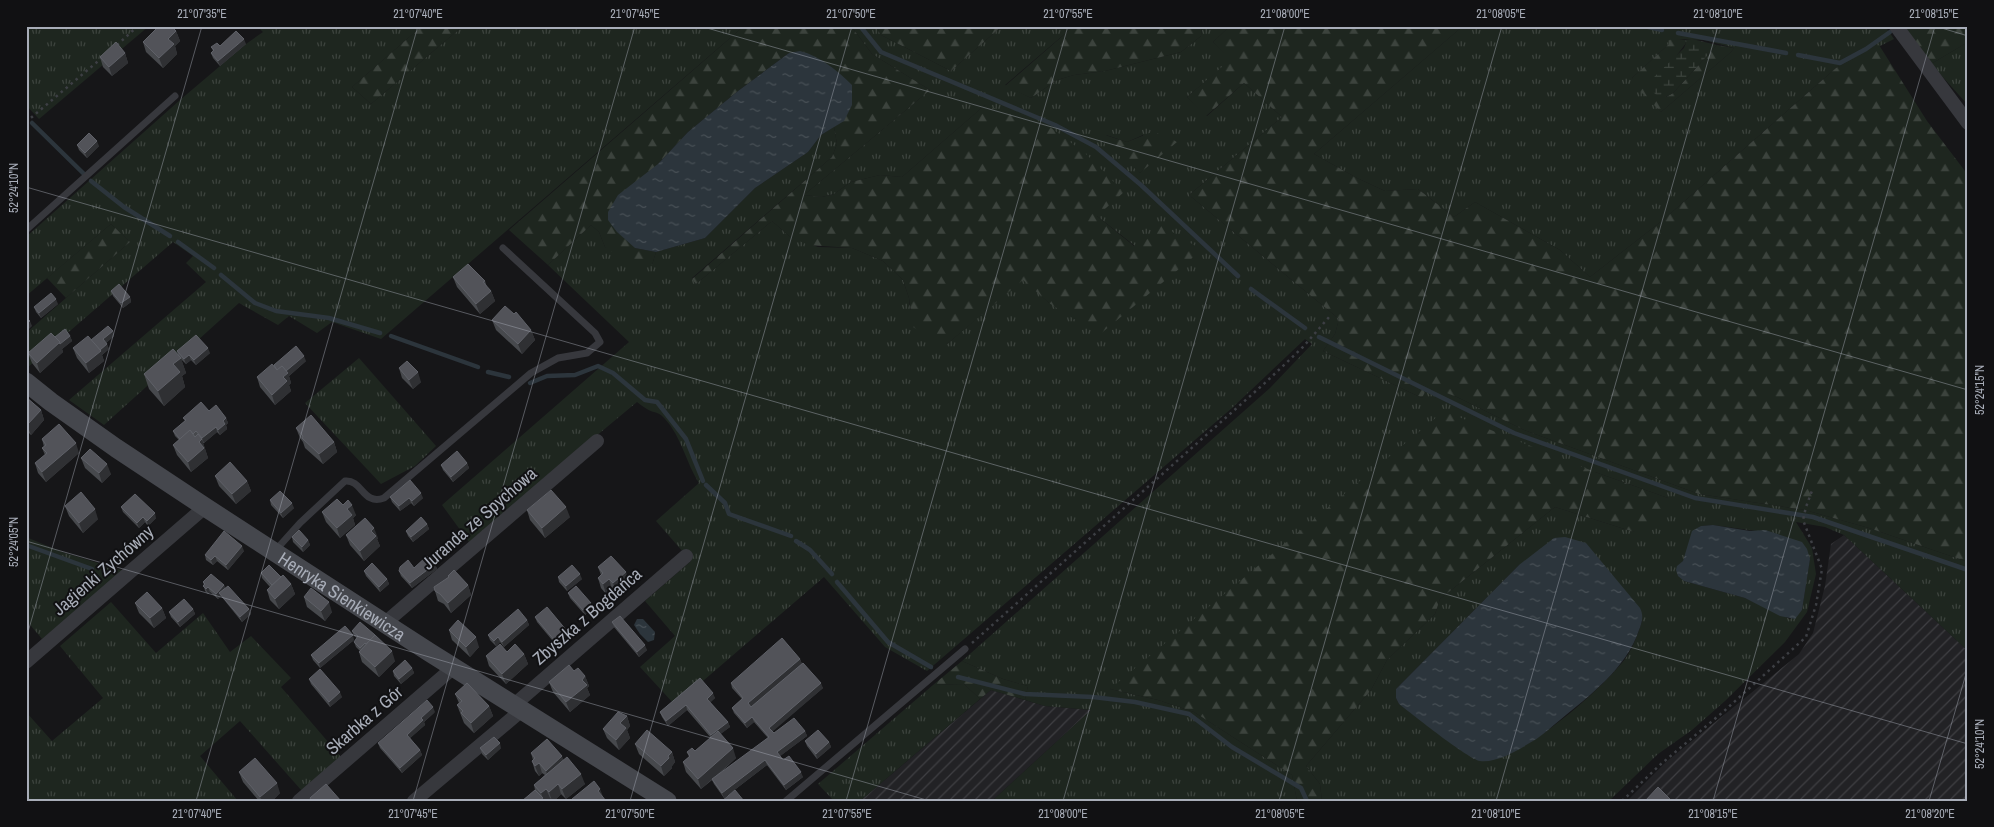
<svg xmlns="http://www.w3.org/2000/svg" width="1994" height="827" font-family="'Archivo Narrow',sans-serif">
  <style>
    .industrial { fill: url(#industrial-furrows) }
    .grass { fill: url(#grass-tufts); fill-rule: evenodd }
    .forest { fill: url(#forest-firs) }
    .wetland { fill: url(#wetland-marsh) }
    .water { fill: url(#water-ripples) }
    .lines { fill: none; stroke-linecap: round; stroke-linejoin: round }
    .stream { stroke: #2c353c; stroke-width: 4.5 }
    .path { stroke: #3d3f44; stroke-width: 2.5; stroke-dasharray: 2.5 4; stroke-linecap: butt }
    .lane { stroke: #37383d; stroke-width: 7 }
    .street { stroke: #37383d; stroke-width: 14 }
    .secondary { stroke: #45474d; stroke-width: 19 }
    .wall { fill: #47494d }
    .shaded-wall { fill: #2f3033 }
    .building { fill: #525359; stroke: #5f6168 }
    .ticks { fill: none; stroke: #a8adb8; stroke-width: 1; stroke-opacity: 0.45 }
    .labels { text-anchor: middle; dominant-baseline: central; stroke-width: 4; stroke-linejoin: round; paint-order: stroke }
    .street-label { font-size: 18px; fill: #a8adb8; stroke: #111113 }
    .neatline { fill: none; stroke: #a8adb8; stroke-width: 2 }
    .ticks-label { font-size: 12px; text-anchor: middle; fill: #a8adb8 }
  </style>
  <defs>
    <pattern id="industrial-furrows" width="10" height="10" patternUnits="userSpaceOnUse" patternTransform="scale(1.25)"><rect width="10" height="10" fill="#222225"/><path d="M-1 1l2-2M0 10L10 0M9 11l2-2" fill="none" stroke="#3f3f43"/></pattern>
    <pattern id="grass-tufts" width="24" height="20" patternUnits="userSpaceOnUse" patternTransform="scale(1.25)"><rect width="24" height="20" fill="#1e261f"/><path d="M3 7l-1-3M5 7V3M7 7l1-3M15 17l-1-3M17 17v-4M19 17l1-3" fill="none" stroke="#3c433d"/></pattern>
    <pattern id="forest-firs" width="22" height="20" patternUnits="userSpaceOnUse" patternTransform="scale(1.25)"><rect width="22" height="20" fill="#1e261f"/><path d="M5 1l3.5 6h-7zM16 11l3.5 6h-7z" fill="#3c433d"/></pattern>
    <pattern id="wetland-marsh" width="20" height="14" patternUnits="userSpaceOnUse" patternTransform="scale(1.25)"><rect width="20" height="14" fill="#1e261f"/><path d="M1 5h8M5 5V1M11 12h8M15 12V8" fill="none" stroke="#3c433d"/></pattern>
    <pattern id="water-ripples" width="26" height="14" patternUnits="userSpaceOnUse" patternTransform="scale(1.25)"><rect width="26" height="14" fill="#2c353c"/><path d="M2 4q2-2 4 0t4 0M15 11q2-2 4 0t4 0" fill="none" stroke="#485056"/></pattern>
  </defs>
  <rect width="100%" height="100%" fill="#161618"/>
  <g class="industrial">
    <polygon points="1844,535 1968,651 1968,801 1627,801 1666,762 1799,654 1813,633 1825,586 1831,544"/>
    <polygon points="991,690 1045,706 1091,710 992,801 860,801"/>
  </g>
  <g class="grass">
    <polygon points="26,26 149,26 39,119 26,105"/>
    <polygon points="257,26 422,26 352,87 371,104 463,26 744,26 381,339 332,322 317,333 289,316 278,325 239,303 104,425 69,400 206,282 186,263 193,256 173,242 27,368 26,333 130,242 111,224 26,296 26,237 180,100 246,44 263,32"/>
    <path d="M851,26h25l5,9 70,36 51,-45h72l-69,59 26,13 26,-18 17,-5 31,-4 76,-19 20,-16 1,-10h28l-17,16 18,18 -44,37 20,19 37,-33 38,34 -93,78 150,124 -4,15 -12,17 99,47 6,-13 29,12 67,33 175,64 106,16 64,18 99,34v89l-124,-116 -19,-8 -29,-5 16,26 4,26 -9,38 -22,30 -60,59 -33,29 -34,24 -49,47h-287l-2,-17 -14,-18 65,-76 16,-30 48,-46 5,-15 115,-92 79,25 34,-34 -73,-26 -485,217 48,11 36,12 98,63 5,26h-305l99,-91 -46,-4 -20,-6 3,-14 -25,-7 -41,-18 308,-273 42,-44 -7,-5 -73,69 -305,263 -42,-24 -61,-70 -149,128 -35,-38 35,-31 -30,-35 46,-40 -35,-40 43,-38c-14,-22 -18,-50 -38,-68 -4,-3 -10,-3 -14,-6 -4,-2 -7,-5 -10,-7l-168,140 -27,-37 187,-163 -81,-77 43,-40 8,7 6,15 47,18 4,-13 49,-14 50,-50 53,-36 13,-17 13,-8 3,17 -5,13 -140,121 4,6 76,-63 17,15 29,11 34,1 31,13 20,19 6,18 1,11 37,35 76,-65 26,24 86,-57 -38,-30 -112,-111 -83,72 -22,-2 -29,7 -17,12 -12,3 -18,-2 126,-105 -58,-36zM1106,135l21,7 16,-7 9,27 -12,11zM1713,525l43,6 54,27 -8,52 -12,9 -45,-21 -61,-17 -6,-15 5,-5 18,-35zM1519,565l123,56c-4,13 -9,27 -17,38 -23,30 -106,105 -145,101 -11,-1 -68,-47 -81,-56l-3,-6v-9z"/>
    <path d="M1463,26h422l9,13 -58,29 -173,152 -73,57 -30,-27 -85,-48 -21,15 -36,-28 -33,2 -28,-13 -43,-24zM1679,39l25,1 30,8 -3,4 -70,60 -29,-34 37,-34z"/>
    <polygon points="1968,42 1968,105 1931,64"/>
    <polygon points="359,358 436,446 415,466 381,484 305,403"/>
    <polygon points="26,537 62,552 124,571 42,639 26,620"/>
    <polygon points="111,602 156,653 203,613 230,652 251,636 291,678 281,687 341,757 302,791 240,721 200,756 238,801 26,801 26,712 52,741 103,698 60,646"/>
    <polygon points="964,684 980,699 860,801 834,801 818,784 933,685"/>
  </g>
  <g class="forest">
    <polygon points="422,26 463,26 371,104 352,87"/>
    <path d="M744,26h107l21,28 58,36 -126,105 18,2 12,-3 17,-12 29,-7 22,2 83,-72 65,22 36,27 38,38 -27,24 37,30 27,-21 41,25 -103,85 -50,-32 -26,-23 -76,64 -18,-6 -16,-11 -4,-29 -6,-18 -20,-19 -31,-13 -44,-3 -19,-9 -17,-15 -76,63 -4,-5 140,-122 5,-13 -3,-17c16,-10 18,-23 18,-41l-63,-33 -51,38 -50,41 -30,32 -23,84 21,4 -4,13 -12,2 -11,-4 -24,-16 -6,-15 -8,-7 -43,40 -39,-35z"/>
    <polygon points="876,26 1002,26 951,71 881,35"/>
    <polygon points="1074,26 1202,26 1201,36 1181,52 1105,71 1074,75 1057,80 1031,98 1005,86"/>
    <polygon points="1230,26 1463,26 1314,154 1357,178 1385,191 1418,189 1454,217 1475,202 1560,250 1590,277 1663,220 1836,68 1879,45 1927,121 1968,175 1968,562 1869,528 1805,510 1699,494 1524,430 1457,397 1428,386 1422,398 1323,351 1335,334 1339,319 1189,195 1282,117 1244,83 1206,116 1187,97 1230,60 1213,42"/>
    <polygon points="1902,26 1968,26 1968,42 1931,64"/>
    <polygon points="1679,39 1685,40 1686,43 1677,55 1666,97 1673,93 1717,45 1734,48 1731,52 1661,112 1635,86 1632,78 1669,44 1668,40"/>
    <polygon points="1152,132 1166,136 1177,142 1140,173 1098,138 1102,134 1127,142"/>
    <polygon points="111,224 130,242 66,298 47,278"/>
    <polygon points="1444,411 1595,472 1668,498 1666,508 1653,529 1634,532 1555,507 1440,599 1435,614 1387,660 1371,690 1306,766 1320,784 1322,801 1297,801 1292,775 1194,712 1158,700 1110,689"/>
    <polygon points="962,661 1003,679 1028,686 1025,700 991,690 980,699 964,684 933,685"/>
  </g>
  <path class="wetland" d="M1692,39l25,6 -44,48c-11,7 -17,4 -24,-6l1,-6 34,-33 2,-5 -1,-3z"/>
  <g class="water">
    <path d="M800,51c20,5 38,20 52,34v20l-8,16 -23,14 -13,17 -53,36 -50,50 -49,14 -21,-4 -18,-16 -9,-12v-8l10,-17 40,-31 30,-32 50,-41 51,-38z"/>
    <polygon points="1713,525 1750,531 1765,530 1802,542 1807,549 1810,559 1802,610 1795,619 1780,616 1745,598 1684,581 1678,576 1676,570 1677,566 1683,561 1692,531 1701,526"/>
    <path d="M1565,537l21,6 54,65c4,8 2,14 -1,22 -13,39 -49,65 -79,90 -9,7 -18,16 -27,21 -15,9 -36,22 -53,20 -12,-2 -68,-47 -81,-57l-3,-6v-9l123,-124 35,-27z"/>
    <polygon points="637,619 643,619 655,632 654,640 648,642 640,634 634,625"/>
  </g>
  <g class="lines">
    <g class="stream">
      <polyline points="860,26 881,52 1055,125 1096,147 1141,185 1238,276"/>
      <polyline points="1644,26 1662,30"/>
      <polyline points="1678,33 1786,53"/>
      <polyline points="1798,55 1840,63 1866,49 1890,32"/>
      <polyline points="32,123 84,174"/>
      <polyline points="91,181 124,207 170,236"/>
      <polyline points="178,242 214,268"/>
      <polyline points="221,275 255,303 276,311 329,318 380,333"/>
      <polyline points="1251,289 1305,328"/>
      <polyline points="391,336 478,367"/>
      <polyline points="1319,337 1514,433 1695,498 1813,517 1968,570"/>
      <polyline points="488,372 509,377"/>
      <polyline points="530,383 547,376 575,375 598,366 613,373 645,400 657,402 686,439 703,481"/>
      <polyline points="706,485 725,503 729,514 791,536"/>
      <polyline points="796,541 810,550 832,574"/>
      <polyline points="26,545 92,569"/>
      <polyline points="837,582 888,642 931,667"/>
      <polyline points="958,677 1025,694 1093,697 1135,702 1189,714 1232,747 1301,788 1307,801"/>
    </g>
    <g class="path">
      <polyline points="117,45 138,26"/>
      <polyline points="26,122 103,57"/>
      <polyline points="972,643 1266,382 1303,347 1330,316"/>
      <polyline points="1622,801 1661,764 1723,712 1806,637 1816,605 1822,569 1803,520 1806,507 1813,488"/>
    </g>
    <g class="lane">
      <polyline points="26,230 175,96"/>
      <path d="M274,552l26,-29 45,-42c17,-2 18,25 39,17l147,-125 27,-15 29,-5 13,-11 -5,-9 -92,-85"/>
      <polyline points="786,801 965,649"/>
    </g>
    <g class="street">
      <polyline points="1896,26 1968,123"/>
      <polyline points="385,623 597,441"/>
      <polyline points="26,662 205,507"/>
      <polyline points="514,705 686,556"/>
      <polyline points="299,801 454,667"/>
      <polyline points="414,801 522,710"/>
    </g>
    <path class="secondary" id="s1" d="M26,382l25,20 65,46 89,59 224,145 238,149"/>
  </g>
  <g class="wall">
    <polygon points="176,31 180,41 175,46 177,54 163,68 146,52 143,42"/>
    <polygon points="246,44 220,66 213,58 211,53 213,51 211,47 220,46"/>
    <polygon points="125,53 128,63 112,76 103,67 100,57"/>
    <polygon points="77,145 99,146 87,158 79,150"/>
    <polygon points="453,277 485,281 487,287 491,291 495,301 480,314 457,287"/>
    <polygon points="111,291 130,297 131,302 123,308 113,296"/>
    <polygon points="58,304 41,318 36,312 34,307"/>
    <polygon points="492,320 531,330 535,340 522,354 496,330"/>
    <polygon points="113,331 114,336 106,343 109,349 102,355 104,361 89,373 77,358 73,348"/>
    <polygon points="70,336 72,341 62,349 63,352 40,373 32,363 28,353 55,337"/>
    <polygon points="177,351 210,353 196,365 191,360 186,364 181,359 186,373 182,376 185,387 164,406 149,389 144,374 178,355"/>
    <polygon points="306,361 289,376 291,383 289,385 291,391 275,405 260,387 257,377 274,365"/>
    <polygon points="399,368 421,382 413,389 402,378"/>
    <polygon points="26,397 41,410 44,420 31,435 26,430"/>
    <polygon points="209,411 226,418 228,423 226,425 227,429 220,435 217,432 204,443 203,443 208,458 191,472 177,455 173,445 179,440 175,436 173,431 185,421 183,418"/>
    <polygon points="296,428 334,442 337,452 323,464 305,448 303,442 300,438"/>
    <polygon points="42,439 79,453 46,482 38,473 35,463 45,455 42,448 44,447"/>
    <polygon points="81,458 111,474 102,483 85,468"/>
    <polygon points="467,463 469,468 453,482 443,470 441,465"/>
    <polygon points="215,476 247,481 251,491 236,504 219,486"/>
    <polygon points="390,497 423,498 414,506 411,503 400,511 392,502"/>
    <polygon points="270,500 294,508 283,518 271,505"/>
    <polygon points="343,505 356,515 353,518 355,525 340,538 326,522 322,512"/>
    <polygon points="65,506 98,519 83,533 69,516"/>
    <polygon points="121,507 156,518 148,526 145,522 139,528 123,512"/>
    <polygon points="527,510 570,517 545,538 530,520"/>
    <polygon points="427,524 429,529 413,542 408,536 406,531"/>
    <polygon points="346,535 378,538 377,539 380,546 364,561 350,545"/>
    <polygon points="292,537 308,540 310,545 303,552 293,542"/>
    <polygon points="244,551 228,570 217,561 213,565 206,560 205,555"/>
    <polygon points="435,564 437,569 412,588 401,576 399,571"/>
    <polygon points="598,567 629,582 616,593 612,589 606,594 601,588 598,578 601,575"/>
    <polygon points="364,571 387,579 389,584 380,592 366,576"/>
    <polygon points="261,573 281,577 291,584 295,594 279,609 270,600 267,590 270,587 262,578"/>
    <polygon points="448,576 468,585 471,595 451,613 444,604 438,601 435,591 448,577"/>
    <polygon points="558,577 582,579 567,591 559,582"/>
    <polygon points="203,582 224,585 225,588 249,609 251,614 242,622 221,596 218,599 210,592 208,594 205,591"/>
    <polygon points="568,593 593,608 585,615 570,598"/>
    <polygon points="304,597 332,612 325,621 307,607"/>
    <polygon points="135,603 162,608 166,618 154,628 139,613"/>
    <polygon points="193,609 195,614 180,627 171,617 169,612"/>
    <polygon points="535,617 567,631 569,636 557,646 537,622"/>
    <polygon points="527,620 529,625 504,647 500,642 496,646 490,640 488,635"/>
    <polygon points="612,622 647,650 639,657 614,627"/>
    <polygon points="449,630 479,647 470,657 452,640"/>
    <polygon points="352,631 395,661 379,677 362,662 359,652 360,651 356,647 354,642 357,638 354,636"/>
    <polygon points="354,640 320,668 313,660 311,655"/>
    <polygon points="524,654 528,664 506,684 489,666 486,656"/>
    <polygon points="800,659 802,664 823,688 772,731 774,733 805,731 807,736 780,756 783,760 803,777 786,790 767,765 724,798 714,784 712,780 701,789 686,772 683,762 689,757 687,752 695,751 711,738 687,710 668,726 662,717 660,712 700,678 715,698 710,702 728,722 730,727 720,734 736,758 717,776 768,738 754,722 747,728 734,713 732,708 742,699 732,688 731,683"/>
    <polygon points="412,668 414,673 401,684 394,676 393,671"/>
    <polygon points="574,671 585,676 589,686 587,688 590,695 570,712 553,692 549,682"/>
    <polygon points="309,679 342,697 330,707 311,684"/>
    <polygon points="455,694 489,706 493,716 474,733 464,723 457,705 459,703"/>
    <polygon points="435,712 424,722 425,725 410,738 420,750 422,755 402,773 380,748 378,743"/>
    <polygon points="627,716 630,726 627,730 630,738 619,750 607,738 603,729"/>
    <polygon points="805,741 829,742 831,747 817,759 807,746"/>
    <polygon points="635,744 672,752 675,762 672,766 672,768 664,776 639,754"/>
    <polygon points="480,748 501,748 488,760 482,754"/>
    <polygon points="531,753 564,760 585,784 566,799 561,794 554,801 552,801 550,798 547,801 522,801 535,790 534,785 545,775 542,773 539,776 535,771 532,761 533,760"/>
    <polygon points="239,772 280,793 272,801 259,801 243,782"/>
  </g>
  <g class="shaded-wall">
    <polygon points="176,31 180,41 175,46 177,54 163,68 159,58 168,39"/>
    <polygon points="244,39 246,44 220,66 218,61"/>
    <polygon points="125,53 128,63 112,76 109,67"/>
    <polygon points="97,141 99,146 87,158 85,153"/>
    <polygon points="491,291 495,301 480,314 476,304"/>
    <polygon points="130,297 131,302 123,308 121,303"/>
    <polygon points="56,299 58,304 41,318 39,313"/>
    <polygon points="30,321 32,326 26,332 26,325"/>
    <polygon points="531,330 535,340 522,354 518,344"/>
    <polygon points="113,331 114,336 105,344 103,339"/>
    <polygon points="70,336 72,341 62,349 63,352 40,373 37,363 60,342"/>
    <polygon points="107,344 109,349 102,355 104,361 89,373 86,363"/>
    <polygon points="208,348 210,353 196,365 194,360"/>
    <polygon points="189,355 191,360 186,364 184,359"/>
    <polygon points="304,356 306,361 289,376 291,383 289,385 291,391 275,405 272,395 281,380 284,373"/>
    <polygon points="181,358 186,373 182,376 185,387 164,406 158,391 173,364"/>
    <polygon points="418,372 421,382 413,389 409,380"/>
    <polygon points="41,410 44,420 31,435 27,425"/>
    <polygon points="226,418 228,423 226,425 227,429 220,435 218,430 223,421"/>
    <polygon points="216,427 217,432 204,443 202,438"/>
    <polygon points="202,439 208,458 191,472 188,462 199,442"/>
    <polygon points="334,442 337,452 323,464 319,454"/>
    <polygon points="76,443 79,453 46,482 42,472"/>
    <polygon points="467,463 469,468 453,482 451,477"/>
    <polygon points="107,464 111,474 102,483 99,473"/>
    <polygon points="247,481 251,491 236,504 232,494"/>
    <polygon points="421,493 423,498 414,506 412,501"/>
    <polygon points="409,498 411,503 400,511 399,506"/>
    <polygon points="292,503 294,508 283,518 281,513"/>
    <polygon points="352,505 356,515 353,518 355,525 340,538 337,528 347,509"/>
    <polygon points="566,507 570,517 545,538 542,528"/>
    <polygon points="95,509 98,519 83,533 79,523"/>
    <polygon points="155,513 156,518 148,526 147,521"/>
    <polygon points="143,517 145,522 139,528 137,523"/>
    <polygon points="427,524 429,529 413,542 411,537"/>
    <polygon points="374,528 378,538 377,539 380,546 364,561 360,551 371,531"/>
    <polygon points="308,540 310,545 303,552 302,547"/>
    <polygon points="242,546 244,551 228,570 226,565"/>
    <polygon points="215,556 217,561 213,565 211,560"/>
    <polygon points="435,564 437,569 412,588 410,583"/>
    <polygon points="626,572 629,582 616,593 613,583"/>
    <polygon points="580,574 582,579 567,591 566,586"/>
    <polygon points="387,579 389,584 380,592 379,587"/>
    <polygon points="609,579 612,589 606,594 603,584"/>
    <polygon points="291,584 295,594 279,609 275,599"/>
    <polygon points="224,585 226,590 219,593 221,596 218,599 216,594"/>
    <polygon points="468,585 471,595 451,613 448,603"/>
    <polygon points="208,587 210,592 208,594 206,589"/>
    <polygon points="329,602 332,612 325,621 321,611"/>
    <polygon points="591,603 593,608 585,615 583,610"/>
    <polygon points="162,608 166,618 154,628 150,618"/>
    <polygon points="193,609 195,614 180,627 178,622"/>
    <polygon points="249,609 251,614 242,622 240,617"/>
    <polygon points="527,620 529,625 504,647 502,642"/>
    <polygon points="567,631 569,636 557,646 555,641"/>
    <polygon points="353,635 354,640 320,668 319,663"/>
    <polygon points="476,637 479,647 470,657 466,647"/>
    <polygon points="498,637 500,642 496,646 494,641"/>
    <polygon points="645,645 647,650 639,657 637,652"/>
    <polygon points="392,651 395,661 379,677 375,667"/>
    <polygon points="524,654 528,664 506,684 502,674"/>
    <polygon points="800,659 802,664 750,708 748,703"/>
    <polygon points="412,668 414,673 401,684 399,679"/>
    <polygon points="585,676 589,686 587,688 590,695 570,712 566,702 582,680"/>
    <polygon points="821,683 823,688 771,733 769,728"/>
    <polygon points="340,692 342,697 330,707 329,702"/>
    <polygon points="713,693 715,698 709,704 707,699"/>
    <polygon points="686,705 687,710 668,726 666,721"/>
    <polygon points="489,706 493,716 474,733 471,723"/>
    <polygon points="433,707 435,712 424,722 425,725 408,740 407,735 421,718"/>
    <polygon points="627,716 630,726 627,730 630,738 619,750 616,740 620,723"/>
    <polygon points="752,717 754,722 747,728 745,723"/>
    <polygon points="728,722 730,727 713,740 711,735"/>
    <polygon points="805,731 807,736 779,757 777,752"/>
    <polygon points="829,742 831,747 817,759 816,754"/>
    <polygon points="500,743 501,748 488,760 486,755"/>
    <polygon points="733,748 736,758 701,789 698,779"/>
    <polygon points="420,750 422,755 402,773 400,768"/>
    <polygon points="672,752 675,762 672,766 672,768 664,776 661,766"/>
    <polygon points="562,756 566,766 549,781 546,771"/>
    <polygon points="765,760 767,765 724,798 722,793"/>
    <polygon points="539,763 542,773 539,776 535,766"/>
    <polygon points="801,772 803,777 786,790 784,785"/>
    <polygon points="581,774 585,784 566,799 562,789"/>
    <polygon points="277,783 280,793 272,801 262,801 260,797"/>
    <polygon points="558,784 561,794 554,801 552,801 549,792"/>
    <polygon points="546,789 550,798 547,801 544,801 541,793"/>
    <polygon points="600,789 604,799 598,791"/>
  </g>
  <g class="building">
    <polygon points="159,26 171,26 176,31 168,39 174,44 159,58 143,42"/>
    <polygon points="236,31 244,39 218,61 211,53 214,50 211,47 217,43 220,46"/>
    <polygon points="116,42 125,53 109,67 100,57"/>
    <polygon points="89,133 97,141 85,153 77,145"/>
    <polygon points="468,264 485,281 483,282 491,291 476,304 453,277"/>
    <polygon points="119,284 130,297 121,303 111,291"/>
    <polygon points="51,293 56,299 39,313 34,307"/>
    <polygon points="505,306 514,314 516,312 531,330 518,344 492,320"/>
    <polygon points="26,318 27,318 30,321 26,325"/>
    <polygon points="108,326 113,331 103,339 107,344 100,350 91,340"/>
    <polygon points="65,329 70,336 60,344 55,337"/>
    <polygon points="51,333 60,342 37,363 28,353"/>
    <polygon points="196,335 208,348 194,360 189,355 184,359 177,351"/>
    <polygon points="88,336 101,351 86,363 73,348"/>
    <polygon points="296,346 304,356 286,371 282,366 277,370 274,365"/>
    <polygon points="173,349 181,358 173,364 180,372 158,391 144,374"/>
    <polygon points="407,361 418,372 409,380 399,368"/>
    <polygon points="272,364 277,370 282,366 288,373 283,377 287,381 272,395 257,377"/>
    <polygon points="26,397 41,410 27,425 26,424"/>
    <polygon points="201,402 209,411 216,405 226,418 223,421 225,424 218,430 216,427 202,438 196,431 193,434 190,430 180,439 173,431 186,420 183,418"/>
    <polygon points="311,415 334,442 319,454 302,438 303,436 296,428"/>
    <polygon points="59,424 76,443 42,472 35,463 47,453 42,448 46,445 42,439"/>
    <polygon points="190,430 195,437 198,434 202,439 199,442 204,448 188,462 173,445"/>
    <polygon points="90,449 107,464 99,473 81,458"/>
    <polygon points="457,451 467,463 451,477 441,465"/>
    <polygon points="230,462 247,481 232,494 215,476"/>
    <polygon points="410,480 421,493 412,501 409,498 399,506 390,497"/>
    <polygon points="551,490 566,507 542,528 527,510"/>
    <polygon points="280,491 292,503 281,513 270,500"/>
    <polygon points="81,492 95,509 79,523 65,506"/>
    <polygon points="135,494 155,513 147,521 143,517 137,523 121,507"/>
    <polygon points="337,499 343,505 348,500 352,505 347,509 352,515 337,528 322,512"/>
    <polygon points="421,517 427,524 411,537 406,531"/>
    <polygon points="365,518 374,528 371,531 376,536 360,551 346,535"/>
    <polygon points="299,530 308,540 302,547 292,537"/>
    <polygon points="224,531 242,546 226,565 215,556 211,560 205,555"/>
    <polygon points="427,556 435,564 410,583 399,571 400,567 408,560 414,568"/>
    <polygon points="611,556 626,572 613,583 609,579 603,584 598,578 603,573 598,567"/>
    <polygon points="372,563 387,579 379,587 364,571"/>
    <polygon points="269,565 281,577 272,585 261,573"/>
    <polygon points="572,565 580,574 566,586 558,577"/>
    <polygon points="454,570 468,585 448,603 440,594 435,591 434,587 449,577 448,576"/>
    <polygon points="211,574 224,585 216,594 208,587 206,589 203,586 205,584 203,582"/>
    <polygon points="283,575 291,584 275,599 267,590"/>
    <polygon points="228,586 249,609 240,617 219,593"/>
    <polygon points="576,586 591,603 583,610 568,593"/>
    <polygon points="311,588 329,602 321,611 304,597"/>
    <polygon points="147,592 162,608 150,618 135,603"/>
    <polygon points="184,599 193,609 178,622 169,612"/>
    <polygon points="547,607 567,631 555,641 535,617"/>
    <polygon points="518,609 527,620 502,642 498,637 494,641 488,635"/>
    <polygon points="620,616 645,645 637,652 612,622"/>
    <polygon points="458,620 476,637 466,647 449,630"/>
    <polygon points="360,622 375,635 366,644 365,643 360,648 354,642 358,636 352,631"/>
    <polygon points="345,626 353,635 319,663 311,655"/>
    <polygon points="375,635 392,651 375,667 359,652"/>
    <polygon points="782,638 800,659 748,703 751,707 803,663 821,683 769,728 774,733 794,718 805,731 777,752 783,760 789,756 801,772 784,785 765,760 722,793 712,779 769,737 752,717 745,723 732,708 743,698 731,683"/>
    <polygon points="500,644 507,652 515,644 524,654 502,674 486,656"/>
    <polygon points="405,660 412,668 399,679 393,671"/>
    <polygon points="569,665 574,671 578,668 585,676 582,680 587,685 566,702 549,682"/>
    <polygon points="320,669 340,692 329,702 309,679"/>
    <polygon points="700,678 713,693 707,699 728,722 711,735 686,705 666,721 660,712"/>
    <polygon points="467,683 489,706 471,723 461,713 463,711 457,705 462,701 455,694"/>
    <polygon points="427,700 433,707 421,718 423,720 407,735 420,750 400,768 378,743"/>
    <polygon points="618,712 627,716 620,723 626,728 616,740 603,729"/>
    <polygon points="647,730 672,752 668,756 669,758 661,766 635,744"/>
    <polygon points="818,730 829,742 816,754 805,741"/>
    <polygon points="718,731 733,748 698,779 683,762 690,756 687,752 692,748 695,751"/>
    <polygon points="494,737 500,743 486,755 480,748"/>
    <polygon points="547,739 562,756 546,771 539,763 535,766 532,761 535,758 531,753"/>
    <polygon points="567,757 581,774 562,789 558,784 549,792 546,789 541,793 534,785"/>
    <polygon points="255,758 277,783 260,797 239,772"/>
    <polygon points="594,781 600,789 598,791 606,801 574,801 572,799"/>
    <polygon points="326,784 341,801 312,801 310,798"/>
    <polygon points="1658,787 1672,801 1645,801"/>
    <polygon points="535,790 543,798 539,801 522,801"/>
    <polygon points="735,790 744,801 722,801"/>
  </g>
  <path class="ticks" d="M700,26l1268,364M1935,26l33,10M26,187l1942,557M26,541l904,260M26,639l176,-613M196,801l222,-775M413,801l222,-775M630,801l222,-775M846,801l222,-775M1063,801l222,-775M1279,801l223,-775M1496,801l222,-775M1713,801l222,-775M1929,801l39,-134"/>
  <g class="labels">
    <g class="street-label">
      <text transform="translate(479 518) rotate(-41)">Juranda ze Spychowa</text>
      <text transform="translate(103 570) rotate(-41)">Jagienki Zychówny</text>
      <text stroke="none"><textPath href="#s1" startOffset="382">Henryka Sienkiewicza</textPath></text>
      <text transform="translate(587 616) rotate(-41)">Zbyszka z Bogdańca</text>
      <text transform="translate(364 720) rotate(-41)">Skarbka z Gór</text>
    </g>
  </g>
  <rect width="1994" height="827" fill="none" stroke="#111113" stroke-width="55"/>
  <rect x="28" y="28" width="1938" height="772" class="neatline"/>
  <g class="ticks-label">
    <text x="202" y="18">21°07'35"E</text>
    <text x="418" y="18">21°07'40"E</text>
    <text x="635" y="18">21°07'45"E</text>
    <text x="851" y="18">21°07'50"E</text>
    <text x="1068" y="18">21°07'55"E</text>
    <text x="1285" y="18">21°08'00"E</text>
    <text x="1501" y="18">21°08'05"E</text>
    <text x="1718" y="18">21°08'10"E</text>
    <text x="1934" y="18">21°08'15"E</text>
    <text transform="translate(14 188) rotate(-90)" y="4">52°24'10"N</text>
    <text transform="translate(1980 390) rotate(-90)" y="4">52°24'15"N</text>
    <text transform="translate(14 542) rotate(-90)" y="4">52°24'05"N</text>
    <text transform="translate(1980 744) rotate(-90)" y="4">52°24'10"N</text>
    <text x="197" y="818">21°07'40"E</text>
    <text x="413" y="818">21°07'45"E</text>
    <text x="630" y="818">21°07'50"E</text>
    <text x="847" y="818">21°07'55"E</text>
    <text x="1063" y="818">21°08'00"E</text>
    <text x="1280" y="818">21°08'05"E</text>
    <text x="1496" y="818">21°08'10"E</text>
    <text x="1713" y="818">21°08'15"E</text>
    <text x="1930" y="818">21°08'20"E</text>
  </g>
</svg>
